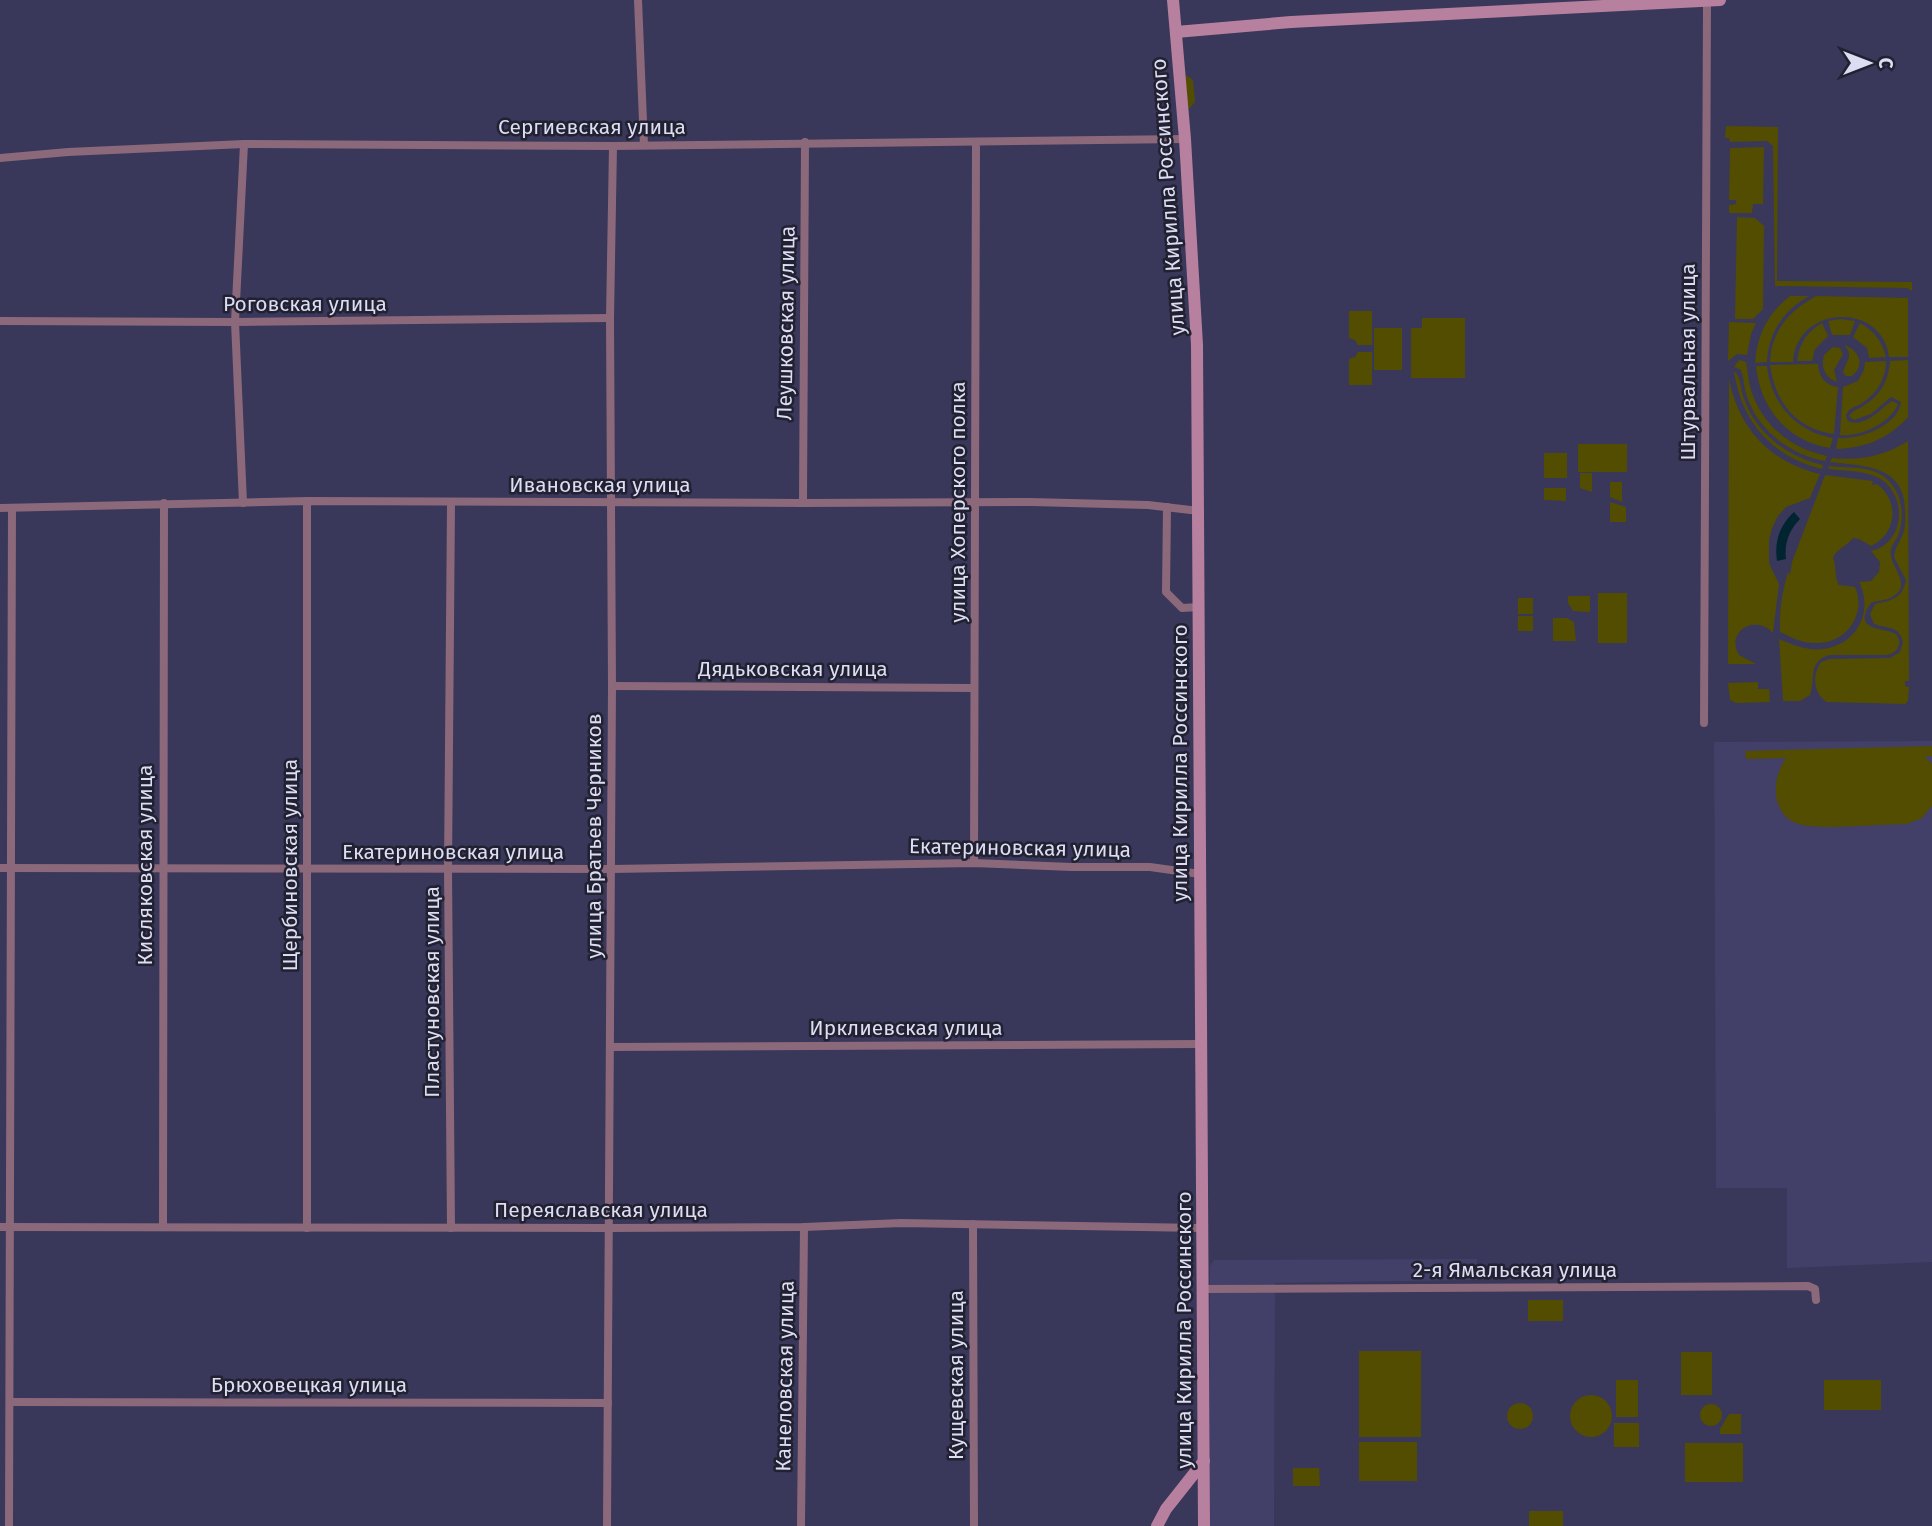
<svg xmlns="http://www.w3.org/2000/svg" width="1932" height="1526" font-family="'Fira Sans',sans-serif">
  <style>
    .built { fill: #423f69 }
    .green { fill: #524d00 }
    .water { fill: #002531 }
    .lines { fill: none; stroke-linecap: round; stroke-linejoin: round }
    .street { stroke: #8c687b; stroke-width: 8 }
    .secondary { stroke: #b7809e; stroke-width: 12 }
    .labels { text-anchor: middle; dominant-baseline: central; stroke-width: 5; stroke-linejoin: round; paint-order: stroke }
    .street-label { font-size: 21px; fill: #dcdcf2; stroke: #212131 }
  </style>
  <rect width="100%" height="100%" fill="#39375a"/>
  <g class="built">
    <polygon points="1932,741 1932,1262 1787,1268 1787,1188 1716,1188 1714,742"/>
    <polygon points="1477,1259 1477,1280 1275,1283 1274,1526 1210,1526 1210,1266 1214,1260"/>
  </g>
  <g class="green">
    <polygon points="1186,75 1193,80 1195,102 1190,108 1186,107"/>
    <polygon points="1726,126 1778,127 1777,281 1912,282 1912,291 1907,288 1775,286 1773,146 1767,141 1730,142 1729,138 1725,138"/>
    <polygon points="1764,147 1763,204 1753,204 1752,213 1729,213 1729,205 1736,204 1736,200 1729,200 1730,148"/>
    <polygon points="1737,217 1755,218 1764,226 1763,309 1753,319 1735,319"/>
    <path d="M1790,296h19c-26,15 -40,36 -42,66l-12,1c2,-28 13,-50 35,-67z"/>
    <path d="M1816,296l92,2v59h-19c-7,-56 -93,-52 -96,5h-23c2,-32 19,-51 46,-66z"/>
    <polygon points="1349,311 1372,311 1372,345 1358,345 1355,340 1349,338"/>
    <polygon points="1422,318 1465,318 1465,378 1411,378 1411,328 1422,328"/>
    <polygon points="1841,319 1855,321 1850,335 1832,335 1828,321"/>
    <polygon points="1729,322 1756,323 1751,334 1747,355 1737,354 1728,361"/>
    <path d="M1822,323l6,13 -13,13 -3,12h-15c2,-18 10,-29 25,-38z"/>
    <path d="M1860,323c14,8 22,18 26,34l-17,1 -2,-10 -14,-11z"/>
    <rect x="1374" y="328" width="28" height="42"/>
    <path d="M1844,345c15,5 22,20 8,31h-6l-3,-3c2,-11 12,-17 1,-28z"/>
    <path d="M1833,347l7,1 3,6 -9,16 3,12c-13,-5 -16,-15 -13,-27z"/>
    <polygon points="1358,352 1372,352 1372,385 1349,385 1349,359 1355,357"/>
    <path d="M1739,360l7,2c2,9 2,19 5,28 11,35 40,59 76,66l-2,5c-34,-6 -66,-30 -78,-64 -3,-9 -3,-18 -6,-27l-7,-3z"/>
    <path d="M1908,360v57c-20,22 -43,31 -72,32l2,-11c21,2 60,-12 63,-36l-10,-5 -20,17 -17,6 -5,-4c4,-6 8,-6 14,-10 17,-10 26,-26 27,-45z"/>
    <path d="M1886,361c0,19 -10,34 -27,44 -7,3 -10,3 -13,11l2,5c17,7 31,-11 44,-20l6,3c-8,20 -38,33 -58,31l3,-48 15,-6 6,-11 1,-8z"/>
    <path d="M1818,364c1,13 7,21 20,23l-4,47c-38,-5 -59,-32 -64,-69z"/>
    <path d="M1756,366h11c4,37 28,65 66,72l-3,10c-43,-7 -70,-40 -74,-82z"/>
    <path d="M1734,371c7,5 6,16 9,25 12,37 44,61 80,69l-1,4c-50,-12 -81,-48 -88,-98z"/>
    <path d="M1729,379c10,50 41,83 91,95l-10,24 -24,9 -8,9 -6,12 -3,12v23l10,21 -6,49c-17,-19 -48,-2 -34,22l17,9h-28z"/>
    <path d="M1908,441l1,240h-4v5l4,1 -1,14 -3,3 -78,-2c-14,-8 -15,-28 -6,-40l9,-3 60,-1 10,-6 3,-10c-4,-17 -15,-13 -29,-18l-4,-10 5,-10c16,-4 27,-4 31,-24l-12,-23c1,-10 7,-17 10,-26 2,-7 1,-15 1,-22 -1,-44 -42,-43 -75,-47l2,-4c28,3 52,-2 76,-17z"/>
    <rect x="1578" y="444" width="49" height="28"/>
    <rect x="1544" y="453" width="23" height="25"/>
    <path d="M1829,466c14,2 30,0 44,5 24,8 33,35 27,58 -1,8 -7,13 -9,20 -4,17 24,35 1,48 -6,4 -14,3 -21,6 -20,28 12,24 25,31 7,9 2,19 -9,21h-57c-23,6 -14,24 -20,40l-10,6h-17l-4,-62c14,6 29,12 44,10 34,-4 51,-38 36,-67l12,-1 8,-9 1,-10 -9,-11c33,-7 37,-53 11,-71 -15,-10 -37,-9 -54,-11z"/>
    <polygon points="1592,473 1592,492 1580,488 1580,473"/>
    <path d="M1825,475l48,6 -1,4 5,-1c23,17 20,50 -6,62l-12,-7 -6,-1c-6,8 -18,12 -20,20 4,8 1,20 6,27l16,2c12,27 -9,56 -37,56 -14,1 -26,-5 -38,-11 -1,-21 2,-40 8,-60l2,3 2,-13z"/>
    <polygon points="1610,482 1622,482 1622,502 1610,497"/>
    <polygon points="1544,488 1566,488 1566,501 1544,500"/>
    <polygon points="1610,502 1626,507 1626,522 1610,522"/>
    <rect x="1598" y="593" width="29" height="50"/>
    <polygon points="1568,596 1590,596 1590,612 1573,611 1568,603"/>
    <rect x="1518" y="598" width="15" height="16"/>
    <rect x="1518" y="616" width="15" height="15"/>
    <polygon points="1553,618 1567,618 1574,622 1576,641 1553,641"/>
    <polygon points="1758,682 1758,689 1769,689 1770,702 1736,703 1730,700 1728,683"/>
    <path d="M1932,746v10l-7,1 7,7v42l-10,12 -15,6c-32,0 -67,5 -99,2 -37,-4 -39,-44 -22,-68l-40,1 -1,-8z"/>
    <rect x="1528" y="1300" width="35" height="21"/>
    <rect x="1359" y="1351" width="62" height="86"/>
    <rect x="1681" y="1352" width="31" height="43"/>
    <rect x="1616" y="1380" width="22" height="37"/>
    <rect x="1824" y="1380" width="57" height="30"/>
    <circle cx="1591" cy="1416" r="21"/>
    <circle cx="1520" cy="1416" r="13"/>
    <circle cx="1711" cy="1415" r="11"/>
    <polygon points="1729,1414 1741,1414 1741,1434 1720,1434 1720,1429"/>
    <rect x="1614" y="1423" width="25" height="24"/>
    <rect x="1359" y="1442" width="58" height="39"/>
    <rect x="1685" y="1443" width="58" height="39"/>
    <polygon points="1293,1468 1319,1468 1320,1486 1293,1486"/>
    <rect x="1529" y="1511" width="34" height="15"/>
  </g>
  <path class="water" d="M1794,512l6,7c-11,11 -16,25 -14,40l-9,2c-3,-20 3,-36 17,-49z"/>
  <g class="lines">
    <g class="street">
      <polyline points="638,0 644,145"/>
      <polyline points="0,158 68,152 244,144 613,146 1185,139"/>
      <polyline points="0,321 235,322 610,318"/>
      <polyline points="307,501 307,1228"/>
      <polyline points="243,503 235,322 244,144"/>
      <polyline points="451,503 448,869 451,1228"/>
      <polyline points="803,503 805,142"/>
      <polyline points="1167,507 1166,592 1182,608 1199,607"/>
      <polyline points="0,508 307,501 803,503 1031,502 1148,505 1199,511"/>
      <polyline points="612,686 974,688"/>
      <polyline points="1704,723 1707,1"/>
      <polyline points="974,863 976,142"/>
      <polyline points="0,868 611,869 974,863 1072,867 1150,867 1200,874"/>
      <polyline points="610,1047 1201,1044"/>
      <polyline points="973,1224 974,1526"/>
      <polyline points="163,1226 164,503"/>
      <polyline points="0,1227 608,1228 804,1227 901,1223 1202,1228"/>
      <polyline points="1202,1289 1808,1286 1815,1289 1816,1300"/>
      <polyline points="10,1402 608,1403"/>
      <polyline points="9,1526 12,508"/>
      <polyline points="607,1526 612,686 610,318 613,146"/>
      <polyline points="801,1526 804,1227"/>
    </g>
    <g class="secondary">
      <polyline points="1173,0 1185,139 1197,345 1204,1526"/>
      <polyline points="1176,32 1291,22 1720,0"/>
      <polyline points="1157,1526 1166,1509 1204,1461"/>
    </g>
  </g>
  <g class="labels">
    <g class="street-label">
      <text x="592" y="127">Сергиевская улица</text>
      <text transform="translate(1168 197) rotate(-94)">улица Кирилла Россинского</text>
      <text x="305" y="304">Роговская улица</text>
      <text transform="translate(786 323) rotate(-89)">Леушковская улица</text>
      <text transform="translate(1688 362) rotate(-90)">Штурвальная улица</text>
      <text x="600" y="485">Ивановская улица</text>
      <text transform="translate(958 502) rotate(-90)">улица Хоперского полка</text>
      <text x="793" y="669">Дядьковская улица</text>
      <text transform="translate(1180 763) rotate(-90)">улица Кирилла Россинского</text>
      <text transform="translate(594 836) rotate(-90)">улица Братьев Черников</text>
      <text transform="translate(1020 848) rotate(1)">Екатериновская улица</text>
      <text x="453" y="852">Екатериновская улица</text>
      <text transform="translate(145 865) rotate(-90)">Кисляковская улица</text>
      <text transform="translate(290 865) rotate(-90)">Щербиновская улица</text>
      <text transform="translate(432 992) rotate(-90)">Пластуновская улица</text>
      <text x="906" y="1028">Ирклиевская улица</text>
      <text x="601" y="1210">Переяславская улица</text>
      <text x="1515" y="1270">2-я Ямальская улица</text>
      <text transform="translate(1184 1330) rotate(-90)">улица Кирилла Россинского</text>
      <text transform="translate(956 1375) rotate(-90)">Кущевская улица</text>
      <text transform="translate(785 1376) rotate(-89)">Канеловская улица</text>
      <text x="309" y="1385">Брюховецкая улица</text>
    </g>
  </g>
  <g transform="translate(1869 63) rotate(90)" stroke="#212131" stroke-width="5" paint-order="stroke">
  <path d="M0-5L12 26L0 18L-12 26Z" fill="#dcdcf2"/>
  <text y="-10" font-size="19" font-weight="bold" text-anchor="middle" fill="#dcdcf2">С</text>
  </g>
</svg>
